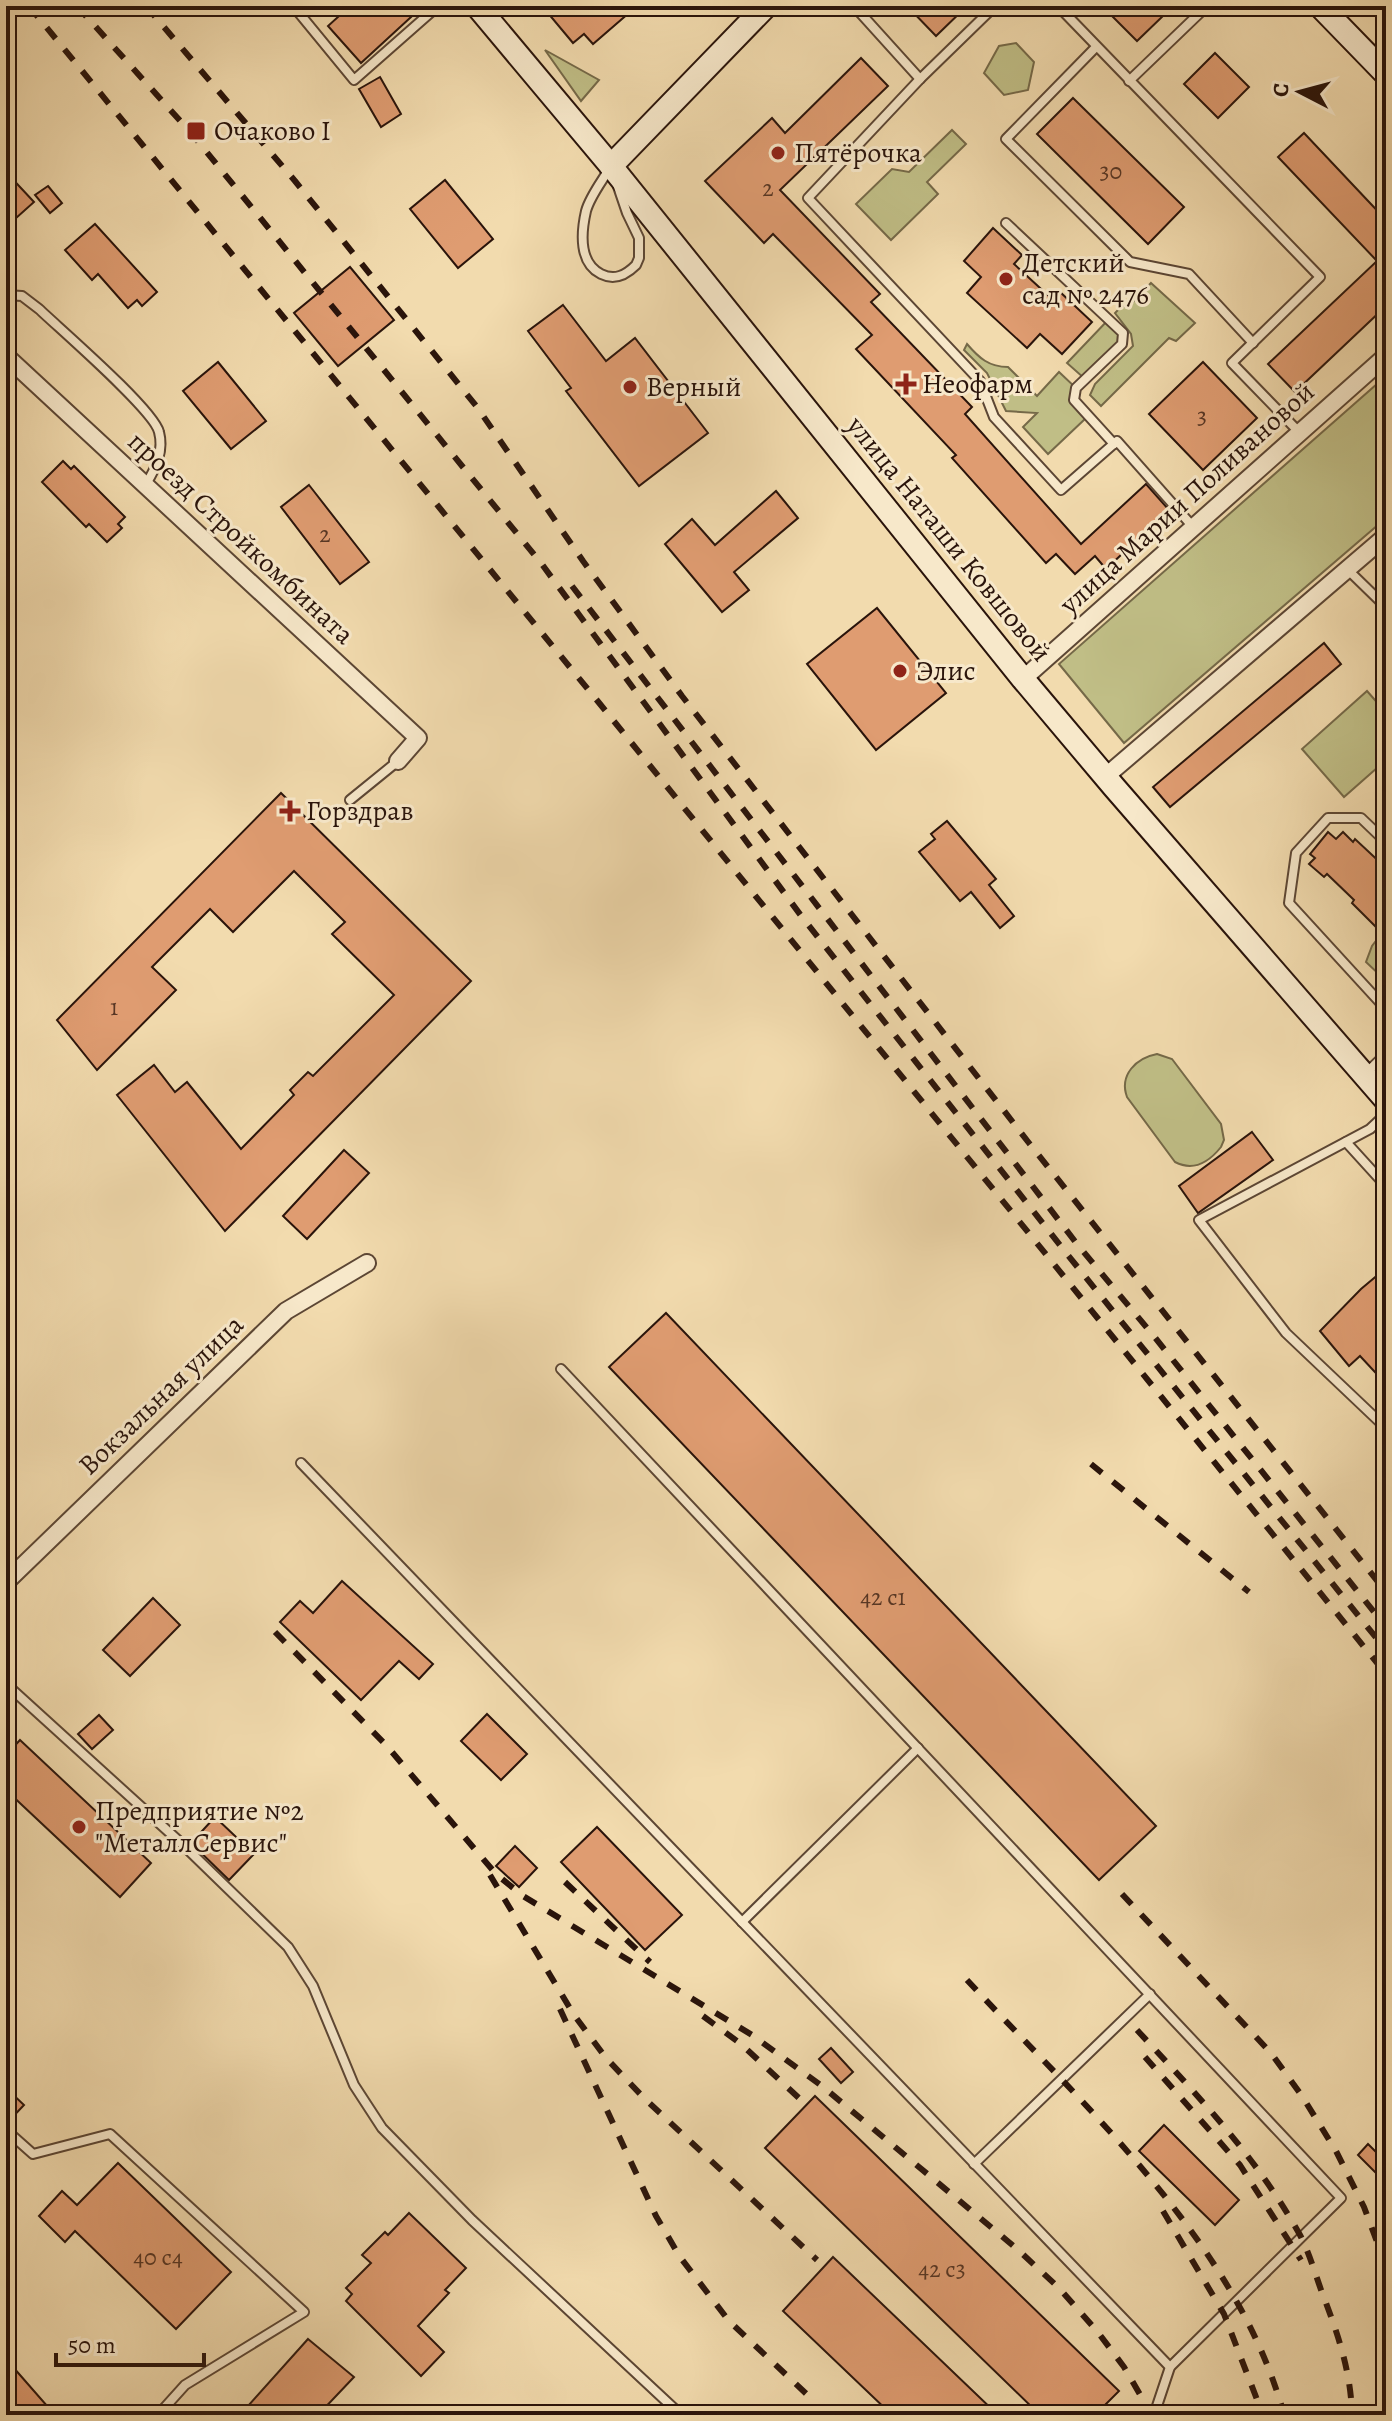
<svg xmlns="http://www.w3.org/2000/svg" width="1392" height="2421" font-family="Alegreya,serif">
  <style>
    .green { fill: #c0be86; stroke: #756948; stroke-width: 2 }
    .building { fill: #df9c71; stroke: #2a140b; stroke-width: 2 }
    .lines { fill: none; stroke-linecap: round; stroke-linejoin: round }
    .lane-casing { stroke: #5c4634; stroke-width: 12 }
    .street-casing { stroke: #5c4634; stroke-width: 20 }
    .secondary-casing { stroke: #2a140b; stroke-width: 26 }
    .lane { stroke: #f7e8ca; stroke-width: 8 }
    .street { stroke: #f7e8ca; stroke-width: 16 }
    .secondary { stroke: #f7e8ca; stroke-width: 22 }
    .rail { stroke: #2a140b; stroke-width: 6; stroke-dasharray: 14 14; stroke-linecap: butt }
    .poi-dot { fill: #8f2418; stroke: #f7e8ca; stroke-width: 3 }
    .labels { text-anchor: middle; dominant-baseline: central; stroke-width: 6; stroke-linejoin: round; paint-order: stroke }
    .number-label { font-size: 24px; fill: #573624 }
    .poi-label { font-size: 28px; fill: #2a140b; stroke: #f7e8ca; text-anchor: start }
    .street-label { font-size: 28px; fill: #2a140b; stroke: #f7e8ca }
  </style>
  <rect width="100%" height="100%" fill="#f2dbae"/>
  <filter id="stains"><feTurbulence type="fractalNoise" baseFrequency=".0025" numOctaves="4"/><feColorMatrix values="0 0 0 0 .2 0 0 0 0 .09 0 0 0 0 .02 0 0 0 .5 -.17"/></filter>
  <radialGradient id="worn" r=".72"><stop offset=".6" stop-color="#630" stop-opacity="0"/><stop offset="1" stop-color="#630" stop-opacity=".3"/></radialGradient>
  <g class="green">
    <polygon points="1016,43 1034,62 1028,90 1004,95 984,73 999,46"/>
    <polygon points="545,50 599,80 581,101"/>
    <polygon points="952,130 966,144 927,182 938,194 891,240 856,204 892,169 909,172"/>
    <polygon points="1151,283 1195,323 1176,341 1169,338 1101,406 1090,395 1095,384 1133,346 1131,334 1115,313 1121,307 1129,306"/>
    <polygon points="1109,319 1123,333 1122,344 1085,379 1067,363"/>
    <path d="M967,344c12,14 22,23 41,23l29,29 22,-24 17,16 -2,12 16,18 -5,1 -37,35 -25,-27 14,-14 -31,-2 -19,-38 -23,-23z"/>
    <polygon points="1386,376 1386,518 1124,743 1059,664"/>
    <polygon points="1367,691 1382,708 1386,702 1386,760 1344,797 1302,749"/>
    <polygon points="1386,928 1386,981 1366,962 1372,946"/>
    <path d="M1157,1054l15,5 49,65 3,16 -3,7c-12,15 -27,25 -46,15l-48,-65c-8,-22 9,-39 30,-43z"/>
  </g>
  <g class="building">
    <polygon points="350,6 423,6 361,63 328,26"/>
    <polygon points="542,6 637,6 593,44 584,34 573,43"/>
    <polygon points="907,6 967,6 936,36"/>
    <polygon points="1102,6 1157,6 1165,14 1137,41"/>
    <polygon points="1215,53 1249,87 1218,118 1184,84"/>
    <polygon points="861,58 888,86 780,190 880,294 871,302 972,407 965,414 1081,544 1146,484 1169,510 1106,569 1095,556 1075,574 1056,554 1046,563 952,458 956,455 856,349 872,335 773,234 764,243 705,181 772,118 785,133"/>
    <polygon points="380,77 401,114 381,127 359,89"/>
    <polygon points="1073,98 1184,207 1148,244 1037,134"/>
    <polygon points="1304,133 1386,220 1386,306 1295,392 1268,364 1377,261 1278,157"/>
    <polygon points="6,172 34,202 6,227"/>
    <polygon points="445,180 493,239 458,268 410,209"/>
    <polygon points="48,186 62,203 50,213 35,195"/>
    <polygon points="95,224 157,292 142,306 137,300 128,308 98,274 92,280 65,250"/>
    <polygon points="993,228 1022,255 1014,264 1052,299 1059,291 1092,322 1062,354 1040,334 1027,348 967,293 981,277 964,261"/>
    <polygon points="350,267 394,320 338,366 294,313"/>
    <polygon points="563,305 606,361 635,338 708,433 639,486 566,391 571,388 528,331"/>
    <polygon points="218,362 266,421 231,449 183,391"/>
    <polygon points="1203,362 1257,418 1203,470 1149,414"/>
    <polygon points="63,461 71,469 74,466 125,517 118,524 122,528 107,542 89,524 86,527 42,482"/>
    <polygon points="309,485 369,562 340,584 281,507"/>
    <polygon points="776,491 798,518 734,572 749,590 722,612 665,544 692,519 715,545"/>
    <polygon points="877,608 946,693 876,750 807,664"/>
    <polygon points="1324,643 1341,664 1170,807 1153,787"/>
    <polygon points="281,793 471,981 225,1231 117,1095 154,1065 175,1092 187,1082 241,1149 294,1095 290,1090 308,1072 313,1076 394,995 332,934 345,922 294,871 233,932 210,909 152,967 176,990 97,1070 57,1020"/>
    <polygon points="947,821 996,879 989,885 1014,916 1000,928 971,892 960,901 919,852 935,839 931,834"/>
    <polygon points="1328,832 1336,839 1343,832 1353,842 1355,839 1386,868 1386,937 1352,903 1354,900 1327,874 1324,877 1309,864 1315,858 1310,854"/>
    <polygon points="1252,1132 1273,1160 1198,1213 1179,1186"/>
    <polygon points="344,1150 369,1173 307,1239 283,1216"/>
    <polygon points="1386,1268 1386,1384 1360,1356 1349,1366 1320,1331 1361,1289"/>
    <polygon points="666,1313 1156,1826 1099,1880 609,1367"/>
    <polygon points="342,1581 433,1664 419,1679 399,1661 361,1700 280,1622 300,1601 313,1613"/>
    <polygon points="153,1598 180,1625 130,1676 103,1650"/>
    <polygon points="487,1714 527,1754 501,1780 461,1741"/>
    <polygon points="99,1715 113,1730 92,1749 78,1734"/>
    <polygon points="20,1740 151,1863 120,1897 6,1790 6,1755"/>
    <polygon points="215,1817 254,1854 229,1880 191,1843"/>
    <polygon points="597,1827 682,1915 645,1950 561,1862"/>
    <polygon points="515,1846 537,1868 519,1887 496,1866"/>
    <polygon points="831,2048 853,2072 841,2083 819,2059"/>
    <polygon points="6,2088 24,2105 7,2123 6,2123"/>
    <polygon points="815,2096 1119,2391 1095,2415 1040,2415 765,2148"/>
    <polygon points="1164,2125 1239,2200 1215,2225 1139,2151"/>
    <polygon points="1368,2144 1386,2162 1386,2183 1358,2155"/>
    <polygon points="118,2163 231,2272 176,2329 75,2231 65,2242 39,2216 62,2191 77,2205"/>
    <polygon points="409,2213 466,2268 445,2290 449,2293 418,2326 444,2352 421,2376 346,2301 352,2294 346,2288 371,2263 362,2255 385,2232 388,2235"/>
    <polygon points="833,2257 998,2415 892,2415 783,2311"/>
    <polygon points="308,2339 354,2377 318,2415 240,2415"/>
    <polygon points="6,2359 55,2415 10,2415 6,2410"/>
  </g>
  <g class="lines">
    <g class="lane-casing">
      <g id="lane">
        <polyline points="307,6 299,13 354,80 438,6"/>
        <polyline points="854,6 920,79"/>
        <polyline points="995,6 920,79 808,198 980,381 994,417 1061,490 1117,441 1194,528"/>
        <polyline points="1058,6 1320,277 1232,363 1299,432"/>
        <polyline points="1096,47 1006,139 1130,262 1189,274 1253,343"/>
        <polyline points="1129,81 1207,6"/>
        <path d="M611,166l16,47 12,25v20l-3,7c-10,10 -21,16 -35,9 -22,-11 -20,-41 -15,-63 4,-15 17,-31 25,-45z"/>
        <polyline points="1006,223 1123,333 1122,344 1076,388 1074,400 1114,444"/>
        <path d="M6,295l16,1 17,13c21,20 115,101 120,123 5,19 -3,36 -13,52"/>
        <polyline points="1347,569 1386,607"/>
        <polyline points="350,800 398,761"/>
        <polyline points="1386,842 1361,818 1328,818 1296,853 1289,903 1386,1009"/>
        <polyline points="1365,1074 1386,1054"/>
        <polyline points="1386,1114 1370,1129 1199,1220 1286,1333 1386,1428"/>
        <polyline points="1346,1142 1386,1186"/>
        <polyline points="561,1369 1341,2198 1170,2367 1154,2415"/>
        <polyline points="301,1463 1170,2367"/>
        <polyline points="6,1684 181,1843 288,1947 313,1986 354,2085 382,2128 472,2220 681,2415"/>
        <polyline points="742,1922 918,1748"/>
        <polyline points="6,2130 33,2154 110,2134 304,2312 185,2385 158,2415"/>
        <polyline points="974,2164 1150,1994"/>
      </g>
    </g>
    <g class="street-casing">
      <g id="street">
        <polyline points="6,356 418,738 398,761"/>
        <polyline points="1023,679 1386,356"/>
        <polyline points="1105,777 1386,536"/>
        <polyline points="6,1582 286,1311 367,1263"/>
      </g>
    </g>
    <g class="secondary-casing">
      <g id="secondary">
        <polyline points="477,6 611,166 1023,679 1114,787 1386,1100"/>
        <polyline points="1320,6 1386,74"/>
        <polyline points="611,166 766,6"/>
      </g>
    </g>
    <use href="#lane" class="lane"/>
    <use href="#street" class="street"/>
    <use href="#secondary" class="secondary"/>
    <g class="rail">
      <polyline points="29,6 600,704 1386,1674"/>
      <polyline points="77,6 192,134 541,563 802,917 1067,1254 1386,1650"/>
      <polyline points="146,6 295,181 477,407 583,561 682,696 1029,1143 1386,1592"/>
      <polyline points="572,586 1077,1244 1153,1335 1386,1627"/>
      <polyline points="1091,1464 1249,1592"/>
      <polyline points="275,1632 386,1745 496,1874 523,1896 752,2035 822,2086 1016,2248 1059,2288 1097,2331 1124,2367 1152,2415"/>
      <polyline points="490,1875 574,2015 606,2058 644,2098 817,2260"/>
      <polyline points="565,1882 650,1962"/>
      <polyline points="1122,1894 1271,2053 1302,2096 1336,2151 1364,2207 1386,2266"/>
      <path d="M967,1980c117,126 271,264 317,435"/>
      <polyline points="560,2009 656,2216 680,2257 729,2321 814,2401"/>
      <polyline points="703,2016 741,2044 800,2099"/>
      <path d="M1137,2030c61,66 119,126 163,205 11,21 17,46 26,68 14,37 25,72 26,112"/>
      <polyline points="1145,2057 1240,2165 1301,2260"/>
      <polyline points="1163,2211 1224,2314 1263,2415"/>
    </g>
  </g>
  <g class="poi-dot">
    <rect x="186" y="121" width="20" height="20" rx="4"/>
    <circle cx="778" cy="153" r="8"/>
    <circle cx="1006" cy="279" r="8"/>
    <path d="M902 372h8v8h8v8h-8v8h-8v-8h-8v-8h8z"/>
    <circle cx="630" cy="387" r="8"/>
    <circle cx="900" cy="671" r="8"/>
    <path d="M286 799h8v8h8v8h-8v8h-8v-8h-8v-8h8z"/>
    <circle cx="79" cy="1827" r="8"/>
  </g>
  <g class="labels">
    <g class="number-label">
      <text x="1111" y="171">30</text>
      <text x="768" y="188">2</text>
      <text x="1202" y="416">3</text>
      <text x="325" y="534">2</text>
      <text x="114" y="1007">1</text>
      <text x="883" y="1597">42 с1</text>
      <text x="158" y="2257">40 с4</text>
      <text x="942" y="2269">42 с3</text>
    </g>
    <g class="poi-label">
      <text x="214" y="131">Очаково I</text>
      <text x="794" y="153">Пятёрочка</text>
      <text x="1022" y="263">Детский<tspan x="1022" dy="32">сад № 2476</tspan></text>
      <text x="922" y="384">Неофарм</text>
      <text x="646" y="387">Верный</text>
      <text x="916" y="671">Элис</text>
      <text x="306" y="811">Горздрав</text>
      <text x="95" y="1811">Предприятие №2<tspan x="95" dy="32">"МеталлСервис"</tspan></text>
    </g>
    <g class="street-label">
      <text transform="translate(1187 498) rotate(-42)">улица Марии Поливановой</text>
      <text transform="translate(241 538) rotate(43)">проезд Стройкомбината</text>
      <text transform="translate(949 539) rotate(51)">улица Наташи Ковшовой</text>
      <text transform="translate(161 1395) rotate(-44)">Вокзальная улица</text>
    </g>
  </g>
  <rect width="1392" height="2421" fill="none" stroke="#f2dbae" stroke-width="32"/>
  <rect x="8" y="8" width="1376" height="2405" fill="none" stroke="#2a140b" stroke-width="4"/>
  <rect x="16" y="16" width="1360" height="2389" fill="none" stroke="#2a140b" stroke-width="2"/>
  <g transform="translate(1300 92) rotate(276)" stroke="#f7e8ca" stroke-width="6" paint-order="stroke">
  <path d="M0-6L14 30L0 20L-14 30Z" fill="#2a140b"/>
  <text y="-12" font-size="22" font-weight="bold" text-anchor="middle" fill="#2a140b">С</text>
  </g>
  <path d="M56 2353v12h148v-12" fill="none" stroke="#2a140b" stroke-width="4"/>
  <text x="68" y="2353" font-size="24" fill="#2a140b" stroke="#f7e8ca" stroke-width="6" paint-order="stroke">50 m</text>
  <rect width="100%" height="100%" filter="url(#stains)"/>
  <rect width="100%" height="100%" fill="url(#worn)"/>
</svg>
